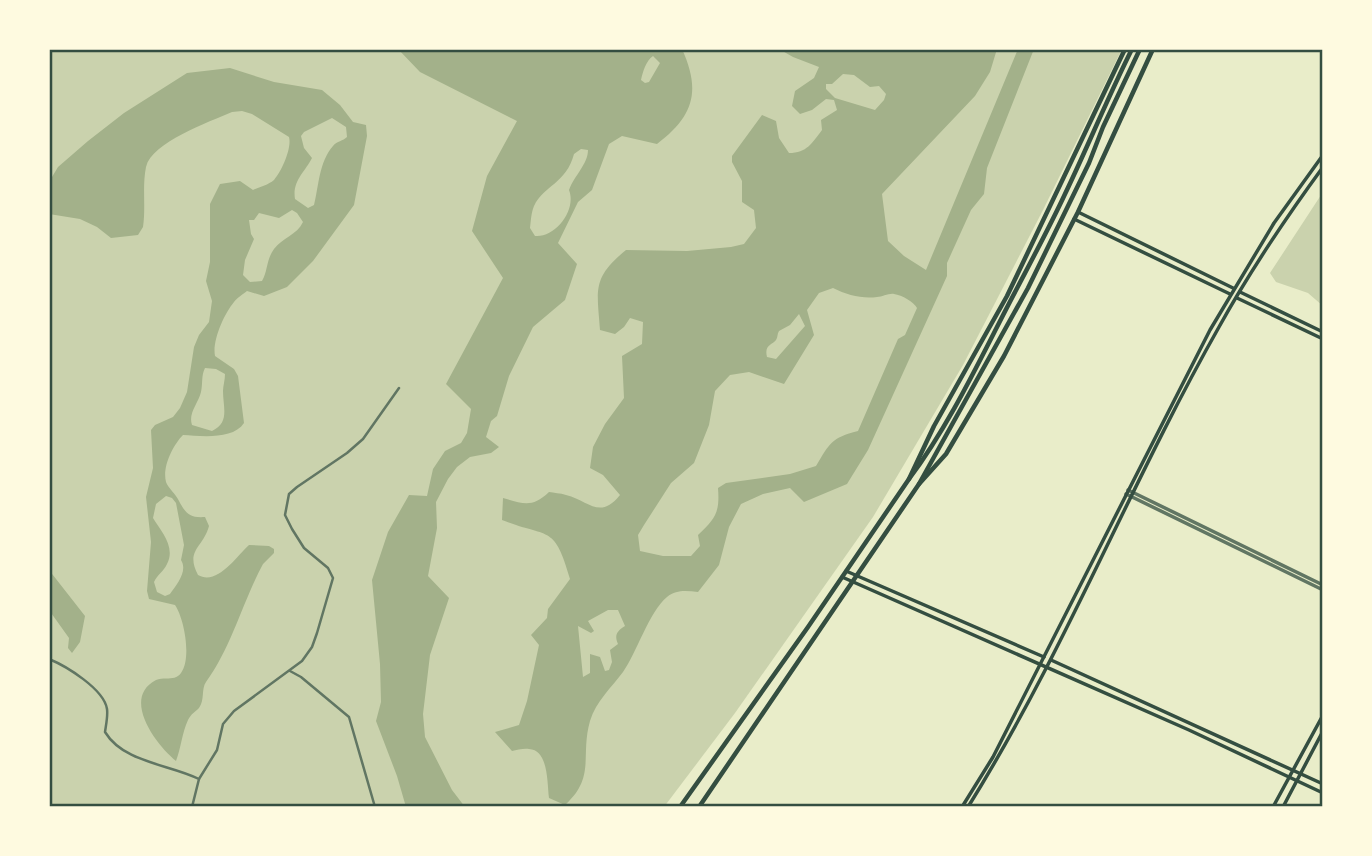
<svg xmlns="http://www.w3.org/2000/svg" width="1372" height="856" font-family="Literata,serif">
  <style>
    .green { fill: #cad2ad }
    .water { fill: #a3b18a; fill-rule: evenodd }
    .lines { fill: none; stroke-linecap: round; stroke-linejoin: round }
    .minor { stroke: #617663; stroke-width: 2.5 }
    .tertiary { stroke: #617663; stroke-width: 3.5 }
    .secondary { stroke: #344e41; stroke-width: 3.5 }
    .primary { stroke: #344e41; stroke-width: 4.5 }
    .trunk { stroke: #344e41; stroke-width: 4.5 }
    .neatline { fill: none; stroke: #344e41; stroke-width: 2.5 }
  </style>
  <rect width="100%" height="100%" fill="#e9edc9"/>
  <g class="green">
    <polygon points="49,49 1122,49 1043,210 963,365 873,517 735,713 664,807 49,807"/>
    <polygon points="1323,192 1323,306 1308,293 1276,282 1270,273"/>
  </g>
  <g class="water">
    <path d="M398,49h284c19,42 12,67 -25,95l-35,-8 -13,8 -17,46 -14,12 -20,41 19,21 -12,36 -32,27 -24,49 -12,40 -6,5 -5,16 13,10 -8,6 -21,4 -13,10 -9,12 -12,23 1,26 -9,48 21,22 -19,57 -7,59 2,23 27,53 13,17h-59l-9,-31 -21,-55 5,-19 -1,-38 -8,-84 16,-48 21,-37 18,1 6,-27 12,-18 16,-8 6,-10 4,-24 -25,-25 57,-106 -31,-47 15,-55 30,-55 -97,-49zM653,56l7,7 -11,19 -4,1 -4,-3c2,-9 5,-19 12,-24zM581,149l7,1c0,14 -14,26 -19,40 8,20 -14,48 -34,46l-5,-8c1,-7 1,-15 4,-22 10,-21 32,-22 40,-52z"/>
    <path d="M779,49h218l-7,23 -15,24 -93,98 6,47 16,15 22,14 92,-221h16l-47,119 -3,26 -13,16 -24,53v13l-79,174 -21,34 -43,18 -14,-14 -27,6 -22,10 -12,23 -10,38 -21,27c-11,-1 -21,-3 -31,5 -18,15 -30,55 -44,75 -11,15 -27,29 -33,49 -10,35 6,56 -25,84l-16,-7c-2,-14 0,-48 -20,-49 -5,-1 -12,1 -17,2l-17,-19 24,-7 8,-24 12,-56 -8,-10 16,-17 1,-9 22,-30c-16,-56 -21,-40 -68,-59l1,-22c21,6 29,10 46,-6 5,1 11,1 17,3 23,6 34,25 54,0l-17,-20 -13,-7 3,-21 12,-23 19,-26 -2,-42 20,-12 1,-22 -13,-4 -6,9 -9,7 -15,-4c-3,-41 -8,-52 26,-80l61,1 44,-4 13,-3 12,-16 -2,-18 -12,-8v-21l-10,-19v-6l30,-41 14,6 3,17 10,15c18,0 23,-10 33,-23l-1,-10 16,-10 -3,-10 -8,-1 -14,11 -12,4 -8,-8 3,-15 19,-13 5,-11 -26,-10zM843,74l11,1 16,12 9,-1 7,8 -2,6 -9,10 -40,-12 -9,-9v-5h6zM833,288c14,7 29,11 44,9 5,0 12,-4 17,-3 8,1 20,8 23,14l-12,27 -7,4 -40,92c-27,7 -28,12 -42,35l-26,8 -64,9 -8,5c2,25 -3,31 -20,47l2,11 -9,10h-28l-23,-5 -2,-16 6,-10 27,-42 23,-20 15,-38 6,-34 15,-16 19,-3 35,12 30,-49 -7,-25 12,-17zM799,314l6,12 -29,33 -9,-2c-3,-12 5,-12 9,-17 2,-3 1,-6 3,-9l11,-6zM608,610h10l7,16c-8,5 -11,9 -7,18l-8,6 2,12 -3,8 -4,1 -5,-14 -10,-3v19l-7,4 -5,-51 13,7 3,-2 -6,-10z"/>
    <path d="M230,68l44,14 48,8 18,15 13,17 13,3 1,11 -13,69 -41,56 -26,26 -23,9 -17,-5c-4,3 -10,7 -13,11 -10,12 -22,39 -19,54l19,13 4,7 6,47c-11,17 -43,13 -61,12 -10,10 -21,32 -17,47 2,6 10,12 13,19 7,13 11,17 26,16l4,9c-6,22 -24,24 -11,49 19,11 38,-18 51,-30l20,1 5,3v4l-11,11c-21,39 -31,82 -57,118 -5,7 -1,18 -7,26 -4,4 -8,6 -11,12 -6,13 -7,28 -12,41 -20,-16 -55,-63 -20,-81 8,-4 19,2 25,-7 11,-15 3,-55 -6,-68l-26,-6 -2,-8 4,-49 -5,-45 7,-29 -2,-38 4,-5 18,-8 7,-9 7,-16 7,-45 5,-12 10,-13 3,-21 -6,-20 4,-19v-58l10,-20 20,-3 13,9c7,-3 15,-5 21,-10 8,-9 18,-32 15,-43l-37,-23 -10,-3 -10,1c-23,10 -80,30 -86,55 -4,20 0,40 -3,60l-5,8 -27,3 -14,-11 -17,-8 -31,-5v-32l9,-15 30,-26 36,-28 63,-40zM332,118l14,9 1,10c-4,4 -10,4 -14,9 -14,16 -14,39 -19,59l-6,3 -13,-9c-3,-18 10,-27 17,-41l-8,-10 -3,-12 3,-4zM292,210l5,3 6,9c-6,13 -21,16 -29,27 -8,11 -6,22 -12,32l-12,1 -7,-7 2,-15 9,-21 -3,-5 -2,-14h5l5,-7 20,5zM205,368l11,1 9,5c0,6 -2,12 -2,17 0,16 7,32 -11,40l-20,-6c-4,-12 6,-21 9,-33 2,-9 0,-16 4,-24zM166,496l6,2 4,5 8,42 -3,15c7,11 -4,24 -11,34l-5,2 -8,-4 -3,-10c3,-7 10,-11 13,-18 9,-17 -6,-33 -14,-46l3,-14z"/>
    <polygon points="49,570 85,616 80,642 72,653 68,648 69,638 49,610"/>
  </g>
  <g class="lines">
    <g class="minor">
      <path d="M49,659c17,7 55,30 58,50 1,7 -1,16 -2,23 19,31 64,32 94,47"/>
      <polyline points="290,671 301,677 349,717 375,807"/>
      <polyline points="192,807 199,779 217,750 223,724 234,711 302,661 312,647 317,633 333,578 328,568 304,548 292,529 285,515 289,494 297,487 347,453 363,439 399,388"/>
    </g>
    <g class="tertiary">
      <polyline points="1128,490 1323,585"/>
      <polyline points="1126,494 1323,590"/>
    </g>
    <g class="secondary">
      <polyline points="1078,212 1233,288"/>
      <polyline points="1074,219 1230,294"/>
      <polyline points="1240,292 1323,332"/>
      <polyline points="1237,298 1323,339"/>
      <polyline points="846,571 1044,657"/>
      <polyline points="842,577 1189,730 1323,793"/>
      <polyline points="1051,660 1323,784"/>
      <polyline points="962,807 993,757 1210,330 1274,223 1323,155"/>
      <path d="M968,807c96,-154 162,-323 251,-480 31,-56 66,-108 104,-160"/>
      <polyline points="1273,807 1323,715"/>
      <polyline points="1283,807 1323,731"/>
    </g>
    <g class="primary">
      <polyline points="680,807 808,627 909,479 934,426 1007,296 1125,49"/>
      <polyline points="699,807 919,484 946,454 1004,356 1078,212 1153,49"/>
    </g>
    <g class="trunk">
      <path d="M909,479c35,-47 61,-99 88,-152 22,-44 47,-88 68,-133 23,-48 43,-97 67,-145"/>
      <polyline points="919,484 1028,288 1089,163 1103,127 1140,49"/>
    </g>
  </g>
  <rect width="1372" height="856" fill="none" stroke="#fefae0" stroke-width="102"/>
  <rect x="51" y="51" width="1270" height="754" class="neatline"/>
</svg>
